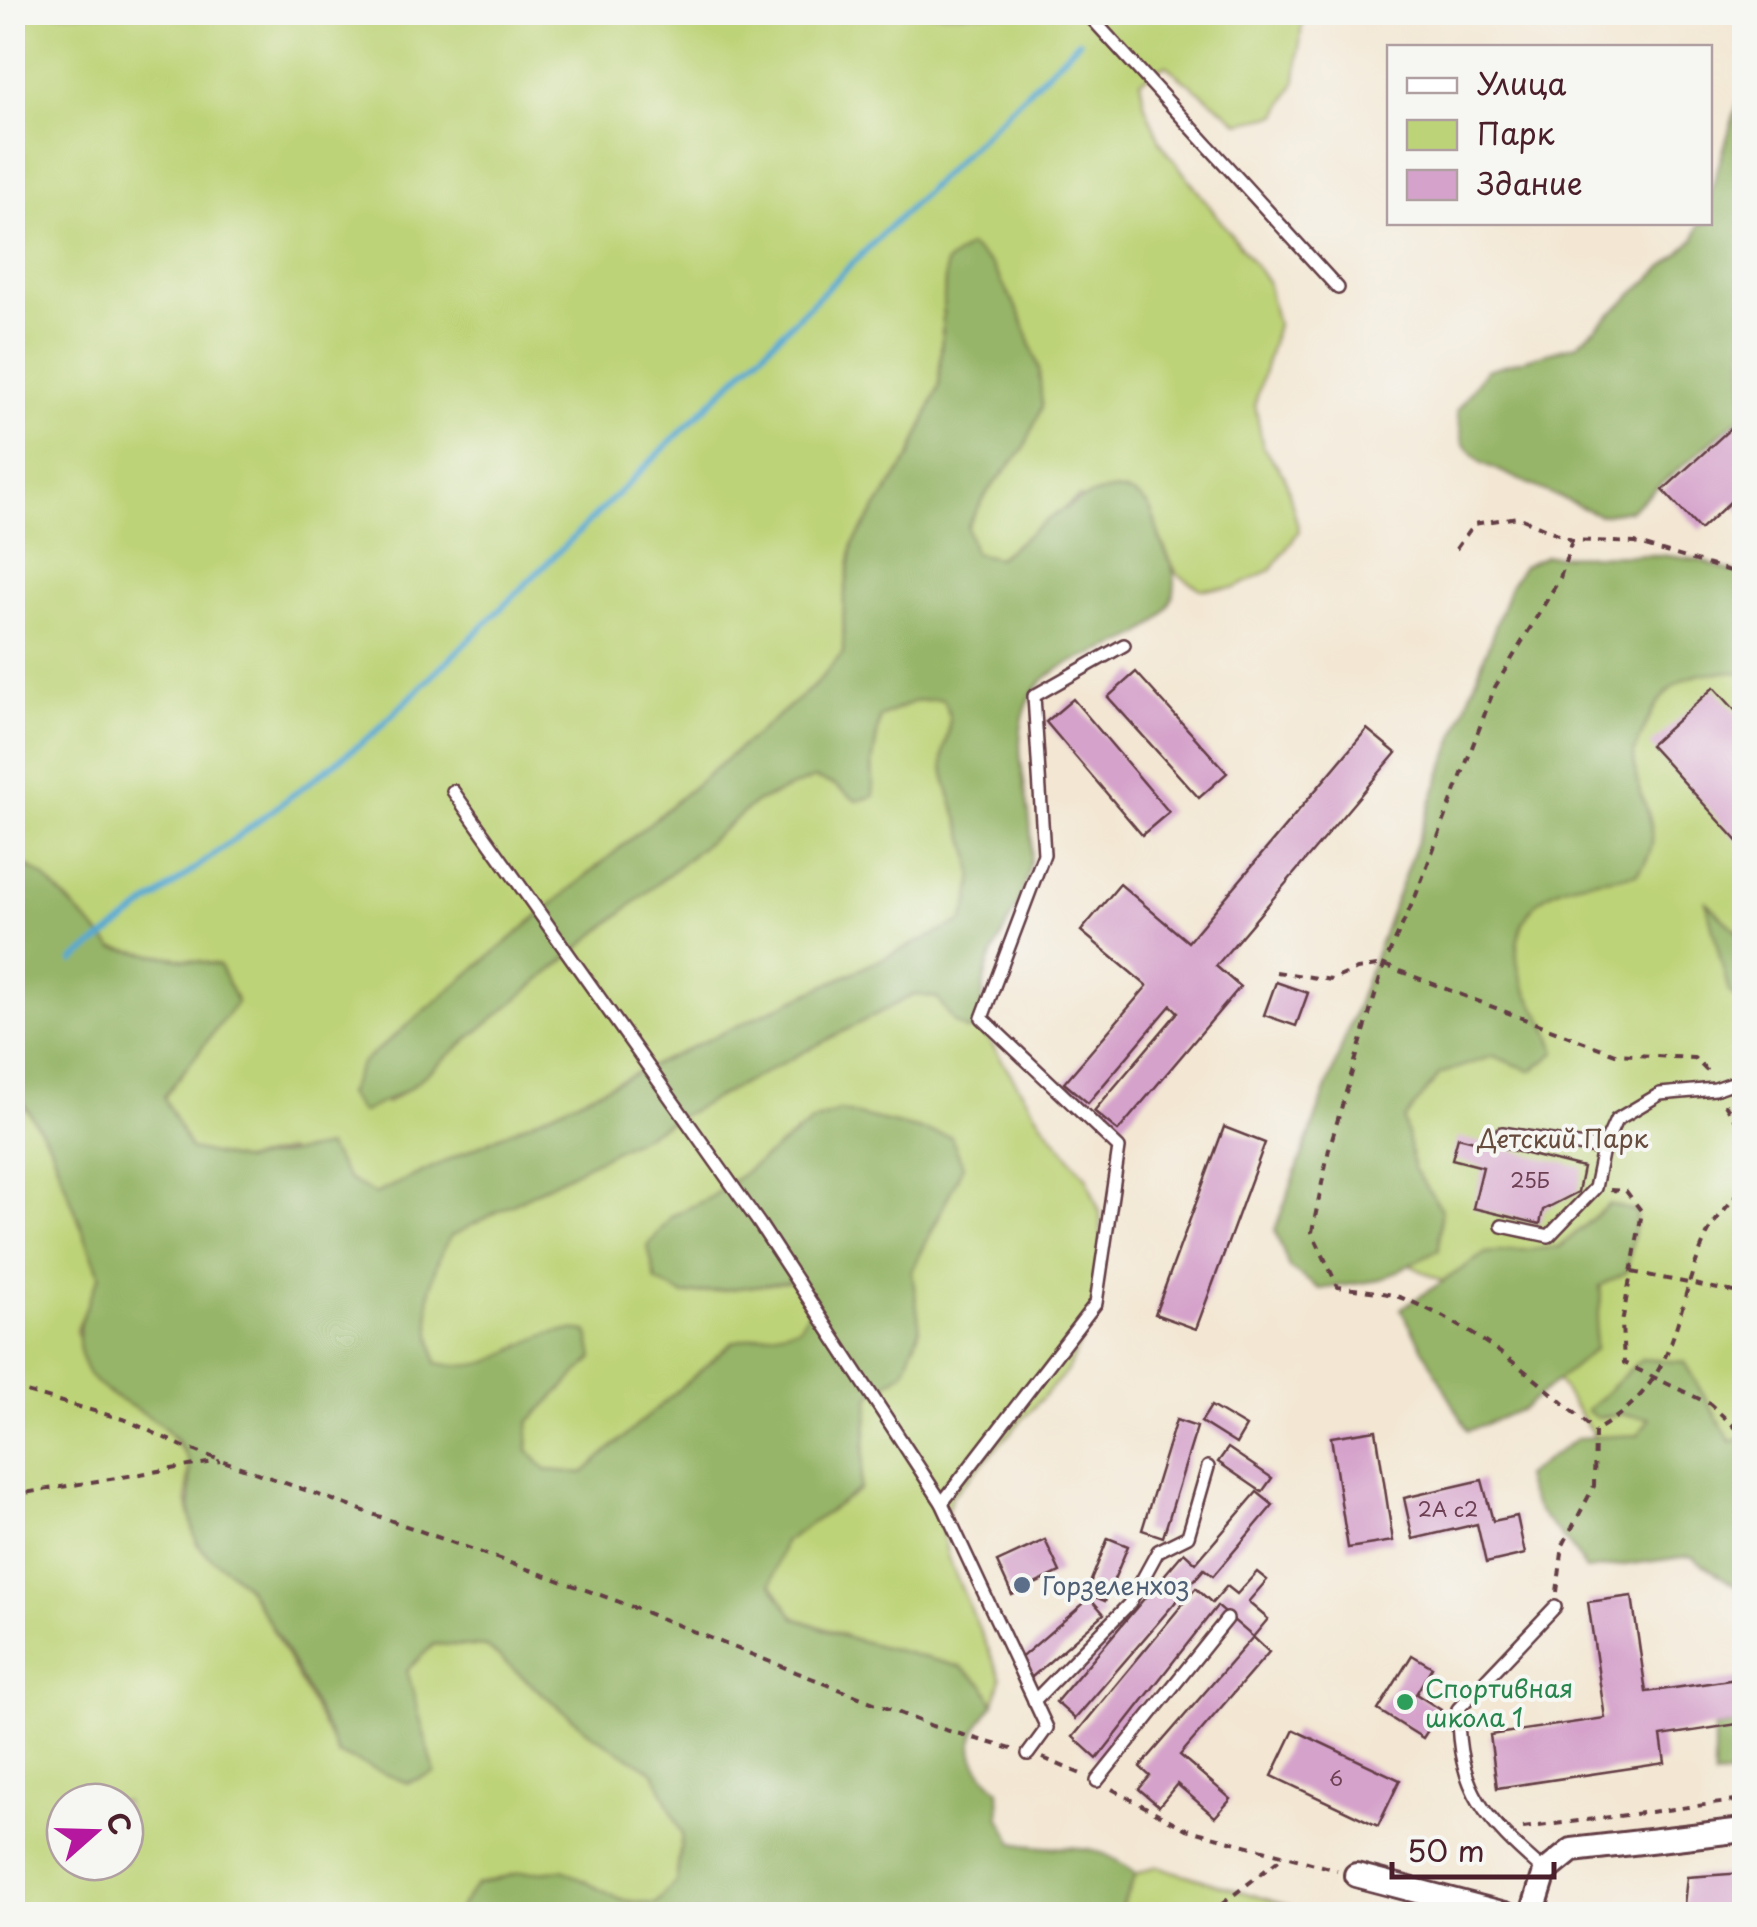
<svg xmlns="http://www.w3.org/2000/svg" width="1757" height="1927" font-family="'Playpen Sans',sans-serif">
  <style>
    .green { fill: #bdd377; stroke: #847951; stroke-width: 2.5; fill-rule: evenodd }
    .forest { fill: #96b568; stroke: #706a4a; stroke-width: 2.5 }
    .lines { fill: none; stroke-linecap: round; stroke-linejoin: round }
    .stream { stroke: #56a9d1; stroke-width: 6 }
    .building { fill: #d5a2cb }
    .lane-casing { stroke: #633d44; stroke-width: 16 }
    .street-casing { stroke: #633d44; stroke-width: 28 }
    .path { stroke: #633d44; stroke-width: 4; stroke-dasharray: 8 8; stroke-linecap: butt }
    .lane { stroke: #fff; stroke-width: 11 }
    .street { stroke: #fff; stroke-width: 22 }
    .service-dot { fill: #5c6f8a; stroke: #f6f6f2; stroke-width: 4 }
    .leisure-dot { fill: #2e9e5b; stroke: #f6f6f2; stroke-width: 4 }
    .labels { text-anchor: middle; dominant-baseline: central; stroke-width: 8; stroke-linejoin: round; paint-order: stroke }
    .number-label { font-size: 20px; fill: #6d4053 }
    .park-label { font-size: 25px; fill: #674c3e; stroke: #f6f6f2 }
    .service-label { font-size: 25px; fill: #4e5e75; stroke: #f6f6f2; text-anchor: start }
    .leisure-label { font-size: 25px; fill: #27864d; stroke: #f6f6f2; text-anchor: start }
  </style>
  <rect width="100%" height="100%" fill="#f6f6f2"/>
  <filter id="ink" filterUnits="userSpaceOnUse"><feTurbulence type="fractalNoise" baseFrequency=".01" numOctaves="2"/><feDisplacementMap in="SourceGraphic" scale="20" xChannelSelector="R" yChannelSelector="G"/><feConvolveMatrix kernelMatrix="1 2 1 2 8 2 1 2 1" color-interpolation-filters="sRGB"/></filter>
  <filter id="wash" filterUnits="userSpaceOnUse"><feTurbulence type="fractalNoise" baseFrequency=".0048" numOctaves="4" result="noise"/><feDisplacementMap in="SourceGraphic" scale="40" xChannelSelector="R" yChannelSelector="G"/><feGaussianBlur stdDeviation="2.25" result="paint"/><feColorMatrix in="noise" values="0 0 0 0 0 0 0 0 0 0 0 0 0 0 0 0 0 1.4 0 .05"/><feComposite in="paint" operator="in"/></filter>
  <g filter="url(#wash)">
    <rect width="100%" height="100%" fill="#f3e7d3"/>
    <g class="green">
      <path d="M12,13h1291l-7,68 -18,34 -38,8 -75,-58 -25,16 5,25 16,37 106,138 10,44 -22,79 8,43 22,30 14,54 -27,38 -37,19 -34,1 -24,-15 -16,-33 -82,-44 -81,61 -24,-4 -8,-27 22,-36 36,-42 -78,-185 -7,122 -29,71 -57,87 -9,55 -1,54 -29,33 -453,378 25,39 22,-14 348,-287 58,-24 21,7 22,16 16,-5 -1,-31 8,-48 35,-16 29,-2c15,28 -6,46 0,74 12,56 45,90 18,149l-587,272 -89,-43 -43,10 -53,-12 -26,-52 73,-95 -18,-37 -106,-17 -70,-72 -30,-19z"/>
      <polygon points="1744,626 1744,1538 1624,1481 1526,1333 1491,1305 1379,1250 1352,1169 1536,751"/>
      <path d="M915,994l22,3 18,26 12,7 12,-5 63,97 45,56 13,35 3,43 -5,49 -31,66 -116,126 -9,33 6,28 53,120 -7,26 -10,-19 -189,-67 -24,-34 13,-42 76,-53 10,-94 49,-66 -7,-58 27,-54 12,-80 -111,-26 -27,10 -100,75 -41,20 12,79 108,-14 22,20 -15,26 -162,103 -54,43 -37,-2 -18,-21 1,-28 26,-29 -33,-49c-28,21 -50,27 -85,19 -12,-46 -13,-86 14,-127z"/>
      <path d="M12,1087l37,56 51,132 -24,57 38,65 45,23 30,40 -2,40 10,44 45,37 24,36 72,137 26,10 43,-94 27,-26 53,3 103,86 64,39 28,62 -6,48 -20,22 -35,-4 -59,-30 -107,44h-442zM65,1802h60v60h-60z"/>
      <polygon points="1156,1866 1317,1914 1118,1914 1136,1874"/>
    </g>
    <g class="forest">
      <polygon points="1744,83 1744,414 1630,510 1599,515 1482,463 1463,443 1457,411 1486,370 1576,345 1695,239 1700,223 1710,222 1710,194"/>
      <path d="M969,246l23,19 28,49 19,54 3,39 -18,42 -36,42 -21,36 7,26 24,5c33,-24 111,-100 150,-52 7,8 9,25 13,36 10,22 21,39 8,63 -28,53 -110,41 -137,90 -28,50 3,106 -1,157 -3,43 -23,68 -40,106 -10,22 -7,44 -12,67l-12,5 -12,-7 -18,-25 -22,-4 -464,242c-27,41 -26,81 -14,127 74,16 83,-41 151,-31l5,26 -64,64 -1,28 18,20 37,3 150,-131 66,-15 15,-25 -22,-21 -108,14 -28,-14 -8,-35 24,-30 41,-20 100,-75 27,-10 111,26 12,29 -51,105 8,58 -16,43 -34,23 -10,94 -76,53 -13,42 24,34 47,18 119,31 23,18 10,19c-31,37 -29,53 5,86l1,28 14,25c55,13 70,-11 122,31l-18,40h-663l21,-29 43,-12 44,-3 58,30 35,4 20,-22 6,-48 -28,-62 -64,-39 -103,-86 -53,-3 -27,26 28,103 -28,10 -69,-29c-28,-57 -55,-115 -92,-167 -12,-18 -42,-28 -50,-47 -10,-25 -3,-69 -9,-82 -23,-52 -82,-51 -101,-89 -17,-34 0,-62 14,-94l-51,-132 -36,-56 -1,-230 31,19 70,72 106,17 18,37 -73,95 26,52 54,12 83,-14 21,32 27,15 587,-272c27,-59 -6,-93 -18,-149 -6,-28 15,-46 -1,-74l-28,2 -35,16 -8,48 2,31 -17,5 -22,-16 -21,-7 -58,24 -348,287 -47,24 -14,-19 14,-30 453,-378 29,-33 1,-54 9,-55 57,-87 29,-71 7,-123z"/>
      <path d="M1660,555l39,5 45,16v97c-50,-5 -78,6 -99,54 -3,9 -11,21 -11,29 -1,47 40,74 3,118 -24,5 -54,5 -76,14 -40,15 -53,58 -38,95 10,26 24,36 33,69l-24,19 -39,-15 -53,18 -36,46 10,48 27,41 -2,41 -59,30 -60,9 -31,-21 -14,-38 235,-644 13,-20 22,-10z"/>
      <polygon points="1706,902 1744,938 1744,1003 1729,992"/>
      <path d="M1609,1204l28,8 -10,60 -27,14c4,22 -8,39 -5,63l-72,60 -55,22 -67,-122 85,-56 74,-6z"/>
      <path d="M1641,1359l43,3 47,80 13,-5v155l-53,-36 -105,14c-17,-37 -56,-51 -62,-94l54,-38 60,-3 12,-17 -31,-4 -22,4 -10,-7z"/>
      <polygon points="1744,1721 1744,1773 1714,1777 1714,1730"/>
    </g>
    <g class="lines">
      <polyline class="stream" points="73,961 372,735 1079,41"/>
    </g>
    <g id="blocks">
      <g class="building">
        <polygon points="1744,416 1744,515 1731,501 1700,530 1663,490"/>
        <polygon points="1136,672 1227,773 1199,798 1108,697"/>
        <polygon points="1714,687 1744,720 1744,848 1650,745"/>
        <polygon points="1073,699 1169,812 1142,835 1046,722"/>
        <polygon points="1367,729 1396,753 1216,966 1240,987 1118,1131 1094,1111 1178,1012 1171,1005 1088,1103 1064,1083 1147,986 1081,931 1120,884 1188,942"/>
        <polygon points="1276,982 1308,993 1296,1026 1264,1015"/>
        <polygon points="1224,1127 1265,1143 1196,1329 1155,1314"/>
        <polygon points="1458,1137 1583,1168 1578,1192 1543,1210 1540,1224 1473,1208 1483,1167 1452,1159"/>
        <polygon points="1211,1406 1246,1427 1236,1444 1201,1422"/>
        <polygon points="1176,1420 1197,1427 1163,1537 1142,1530"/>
        <polygon points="1376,1430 1393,1541 1348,1548 1331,1437"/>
        <polygon points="1228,1448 1272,1478 1262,1492 1218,1462"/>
        <polygon points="1482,1480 1493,1521 1517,1516 1525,1554 1486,1563 1477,1524 1413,1539 1404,1498"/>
        <polygon points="1257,1492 1273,1505 1213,1576 1204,1569 1075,1719 1056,1702 1184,1552 1196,1563"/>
        <polygon points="1108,1538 1128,1546 1105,1601 1086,1593"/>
        <polygon points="1045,1540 1060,1572 1012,1595 997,1562"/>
        <polygon points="1257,1572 1267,1580 1248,1602 1268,1619 1253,1637 1217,1606 1097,1759 1073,1737 1196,1588 1212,1603 1227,1586 1237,1594"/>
        <polygon points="1632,1596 1646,1692 1744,1678 1744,1723 1661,1736 1665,1763 1497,1788 1490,1735 1605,1718 1588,1602"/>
        <polygon points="1090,1598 1104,1614 1032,1677 1017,1661"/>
        <polygon points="1253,1637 1269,1652 1180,1755 1231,1799 1215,1817 1177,1784 1159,1806 1139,1789 1150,1776 1140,1767"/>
        <polygon points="1412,1655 1432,1667 1416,1694 1441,1710 1423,1738 1378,1710"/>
        <polygon points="1294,1730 1400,1780 1378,1826 1272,1776"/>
        <polygon points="1744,1873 1744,1914 1683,1914 1687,1877"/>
      </g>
    </g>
  </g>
  <g filter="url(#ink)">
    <use href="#blocks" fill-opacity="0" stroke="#633d44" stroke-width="2.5"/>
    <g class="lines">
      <g class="lane-casing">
        <g id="lane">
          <polyline points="1086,12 1338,288"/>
          <polyline points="453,791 759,1223 942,1503 1047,1728 1028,1754"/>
          <polyline points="1502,1133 1603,1149"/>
          <polyline points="1502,1226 1549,1236 1595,1188 1603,1149 1616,1120 1660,1094 1715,1089 1744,1079"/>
          <polyline points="942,1503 1096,1303 1119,1148 982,1018 1044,854 1034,696 1124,645"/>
          <polyline points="1034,1701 1129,1604 1158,1551 1188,1536 1208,1467"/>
          <polyline points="1097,1781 1227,1619"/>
          <path d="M1545,1872c-59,-51 -88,-82 -87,-163l97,-102"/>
        </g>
      </g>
      <g class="street-casing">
        <g id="street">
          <polyline points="1356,1875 1505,1914"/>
          <polyline points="1532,1914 1545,1872 1572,1850 1744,1830"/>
        </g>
      </g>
      <g class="path">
        <path d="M1572,540l-12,38 -65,109 -79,208 -32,70 -55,184 -17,83 26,55c19,3 42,4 61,10 72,26 140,83 196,134"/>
        <polyline points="1456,549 1474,524 1518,517 1572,540 1635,543 1744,575"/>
        <polyline points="1276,972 1332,980 1357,969 1384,965 1615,1054 1694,1058 1710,1074"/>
        <polyline points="1725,1104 1744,1133"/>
        <polyline points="1610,1190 1626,1191 1642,1212 1622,1323 1624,1363 1710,1404 1738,1430 1744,1429"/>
        <polyline points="1632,1272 1744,1294"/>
        <polyline points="12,1388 126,1420 184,1447 617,1601 932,1726 1015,1750"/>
        <polyline points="12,1495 220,1461"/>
        <path d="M1557,1592l6,-47 31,-59 1,-55c89,-52 75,-115 112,-196 8,-17 26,-34 37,-50"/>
        <polyline points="1043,1758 1081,1774"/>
        <polyline points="1112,1789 1186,1829 1337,1870"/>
        <polyline points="1523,1828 1744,1800"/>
        <polyline points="1209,1914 1284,1856"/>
      </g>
      <use href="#lane" class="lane"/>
      <use href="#street" class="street"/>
    </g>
  </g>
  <circle class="service-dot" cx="1022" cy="1585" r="10"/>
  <circle class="leisure-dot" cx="1405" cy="1702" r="10"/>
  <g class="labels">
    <g class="number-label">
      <text x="1530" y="1180">25Б</text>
      <text x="1448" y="1509">2А с2</text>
      <text x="1336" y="1778">6</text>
    </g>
    <g class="park-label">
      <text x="1563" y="1138">Детский Парк</text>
    </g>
    <g class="service-label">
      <text x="1042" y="1585">Горзеленхоз</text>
    </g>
    <g class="leisure-label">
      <text x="1425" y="1688">Спортивная<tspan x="1425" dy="29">школа 1</tspan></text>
    </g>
  </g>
  <rect width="1757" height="1927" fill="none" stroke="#f6f6f2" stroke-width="50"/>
  <rect x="1387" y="45" width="325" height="180" fill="#f6f6f2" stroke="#b1a0a2" stroke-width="2.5"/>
  <rect x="1407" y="78" width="50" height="15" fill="#ffffff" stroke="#b1a0a2" stroke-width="2.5"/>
  <text x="1477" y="95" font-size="30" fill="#4a1f2b">Улица</text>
  <rect x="1407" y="120" width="50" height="30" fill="#bdd377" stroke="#b1a0a2" stroke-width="2.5"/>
  <text x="1477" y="145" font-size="30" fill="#4a1f2b">Парк</text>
  <rect x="1407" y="170" width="50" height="30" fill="#d5a2cb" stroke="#b1a0a2" stroke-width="2.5"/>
  <text x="1477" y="195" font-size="30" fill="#4a1f2b">Здание</text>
  <g transform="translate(95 1832) rotate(70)"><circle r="48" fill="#f6f6f2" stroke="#b1a0a2" stroke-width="2.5"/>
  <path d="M0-8L18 38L0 25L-18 38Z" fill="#b5179e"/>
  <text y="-15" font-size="28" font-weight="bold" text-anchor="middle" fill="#4a1f2b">С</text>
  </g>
  <path d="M1392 1862v15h162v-15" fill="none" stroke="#4a1f2b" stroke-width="5"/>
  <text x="1407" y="1862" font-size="30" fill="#4a1f2b" stroke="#f6f6f2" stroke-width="8" paint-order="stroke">50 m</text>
</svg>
